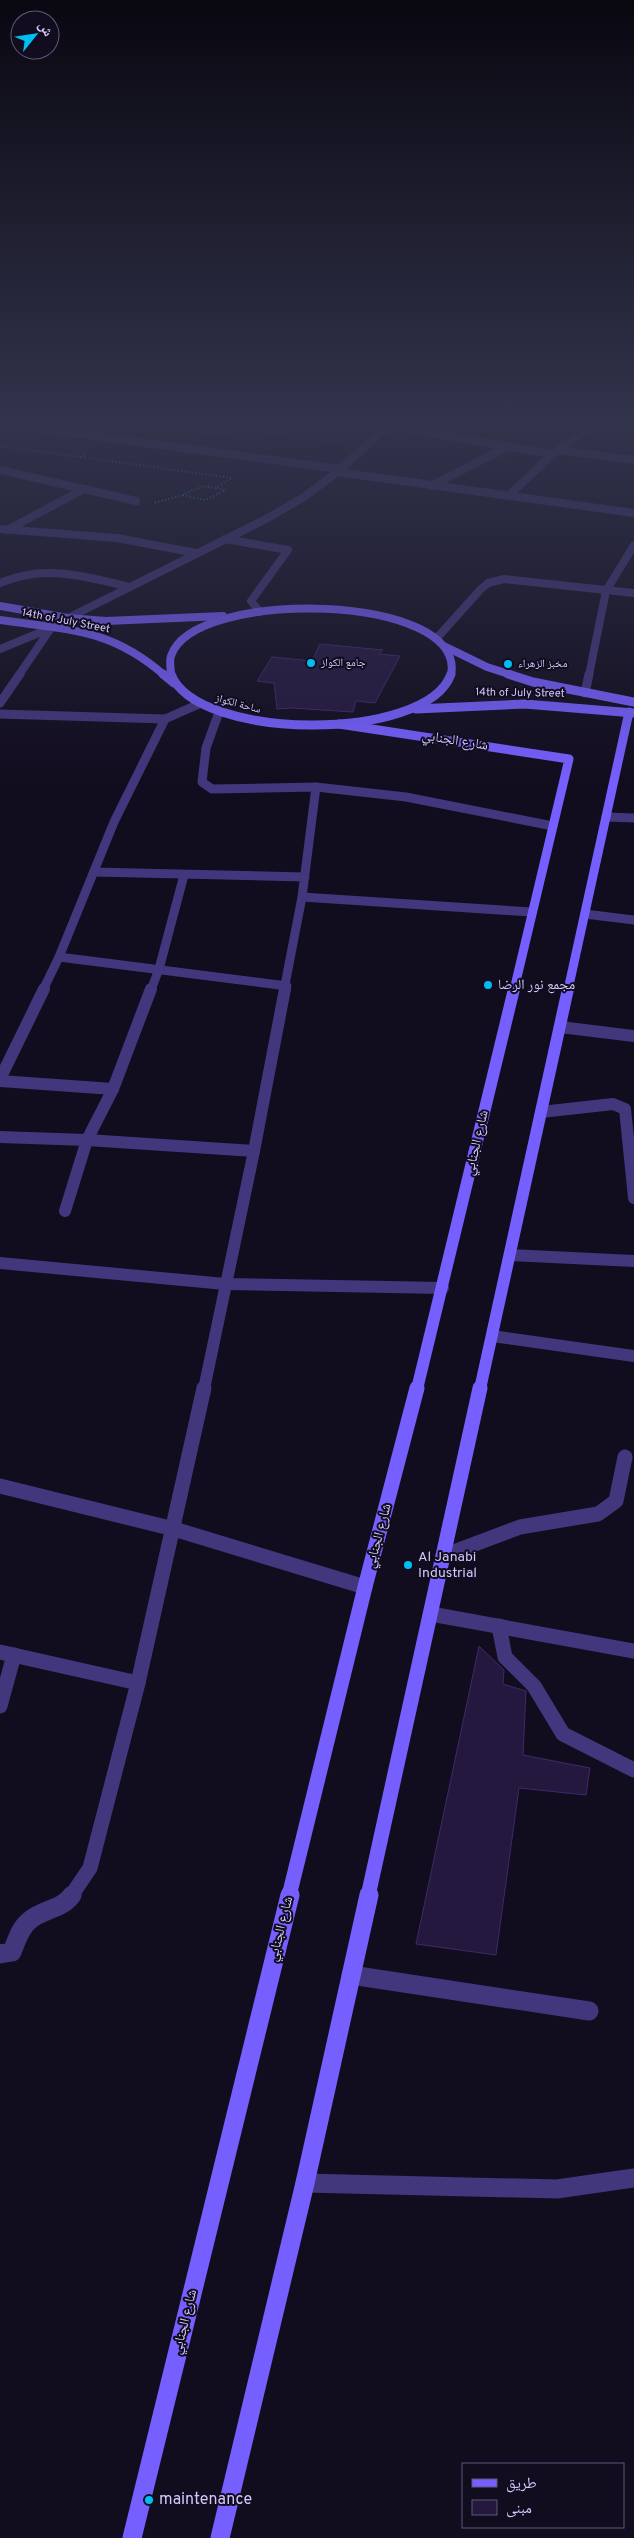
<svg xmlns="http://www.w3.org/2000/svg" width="634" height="2538" font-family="Overpass,'Noto Naskh Arabic',sans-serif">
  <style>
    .building { fill: #24183f; stroke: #3e2a6b }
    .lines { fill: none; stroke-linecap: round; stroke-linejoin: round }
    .path { stroke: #2da7af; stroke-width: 2; stroke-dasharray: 1 2.5; stroke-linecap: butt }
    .lane-far3 { stroke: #42367d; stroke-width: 8 }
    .lane-far2 { stroke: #42367d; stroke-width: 12 }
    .lane-far1 { stroke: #42367d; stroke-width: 15 }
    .lane { stroke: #42367d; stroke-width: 19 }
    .street-far4 { stroke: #42367d; stroke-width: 8 }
    .street-far3 { stroke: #42367d; stroke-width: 9 }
    .street-far2 { stroke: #42367d; stroke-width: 12 }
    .street-far1 { stroke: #42367d; stroke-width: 15 }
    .street { stroke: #42367d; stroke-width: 19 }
    .secondary-far4 { stroke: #765fff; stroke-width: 8 }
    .secondary-far3 { stroke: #765fff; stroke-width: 9 }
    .secondary-far2 { stroke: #765fff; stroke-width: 12 }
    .secondary-far1 { stroke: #765fff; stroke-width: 15 }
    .secondary { stroke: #765fff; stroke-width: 19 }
    .poi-dot { fill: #00bef3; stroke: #110c1e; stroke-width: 2 }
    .labels { text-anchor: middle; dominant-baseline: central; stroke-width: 4; stroke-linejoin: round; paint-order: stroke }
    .far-street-label { font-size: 11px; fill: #d5c8ff; stroke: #110c1e }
    .far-poi-label { font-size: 11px; fill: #d5c8ff; stroke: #110c1e; text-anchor: start }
    .street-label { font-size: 14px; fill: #d5c8ff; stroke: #110c1e }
    .poi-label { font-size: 14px; fill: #d5c8ff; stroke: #110c1e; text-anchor: start }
    .near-poi-label { font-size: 16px; fill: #d5c8ff; stroke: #110c1e; text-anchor: start }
  </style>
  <rect width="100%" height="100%" fill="#110c1e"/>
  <g class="building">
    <polygon points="320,644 383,650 379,654 400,656 375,703 356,701 353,712 292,708 277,709 274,683 257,681 272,657 312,661"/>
    <polygon points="479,1646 504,1670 503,1684 526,1691 523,1755 590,1768 586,1795 519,1788 496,1955 416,1944"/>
  </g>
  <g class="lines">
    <g class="path">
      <polyline points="546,426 555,428"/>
      <polyline points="261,431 342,442"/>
      <polyline points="0,446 81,457"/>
      <polyline points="84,455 81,457 232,478 215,488 203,486 180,496 154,503"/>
      <polyline points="183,495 206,500 225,490 216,488"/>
    </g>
    <g class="lane-far3">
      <polyline points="0,470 136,501"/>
      <polyline points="7,530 84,489"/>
    </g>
    <polyline class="lane-far2" points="510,1255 634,1261"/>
    <g class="lane-far1">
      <polyline points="443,1556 520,1527 598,1514 616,1501 625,1457"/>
      <polyline points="499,1626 505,1657 534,1686 563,1734 634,1770"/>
    </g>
    <polyline class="lane" points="351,1975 589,2011"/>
    <g class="street-far4">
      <polyline points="20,426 340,469"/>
      <polyline points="174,426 227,431 243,426"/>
      <polyline points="392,426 552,454"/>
      <polyline points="557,450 634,460"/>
      <polyline points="337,472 634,513"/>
      <polyline points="431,486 509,446"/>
      <polyline points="508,496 557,450 592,426"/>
      <polyline points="0,529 117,538 196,553"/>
      <polyline points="225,539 288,550 251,601 260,612"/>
      <path d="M0,583c44,-19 85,-7 130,4"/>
      <polyline points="68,618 266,519 304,497 337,472 388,426"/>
      <polyline points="436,639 480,590 488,583 504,579 634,593"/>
      <polyline points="0,649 51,628"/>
      <polyline points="19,675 51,628"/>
      <polyline points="589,675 606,591 634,545"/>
    </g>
    <g class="street-far3">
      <polyline points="585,693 589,674"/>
      <polyline points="0,703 20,674"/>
      <polyline points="219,712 206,748 202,782 212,789 316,787 406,797 553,826"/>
      <polyline points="0,714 165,719"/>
      <polyline points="606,817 634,818"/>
      <polyline points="94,872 305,877"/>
      <polyline points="302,897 531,912"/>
      <polyline points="585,914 634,920"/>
      <polyline points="59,957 287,986"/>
      <polyline points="43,990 59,957 114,822 165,719 199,704"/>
      <polyline points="151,990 159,969 184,875"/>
      <polyline points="284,990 302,897 316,787"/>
    </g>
    <g class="street-far2">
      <polyline points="560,1027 634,1036"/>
      <polyline points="0,1079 44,989"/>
      <polyline points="0,1081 113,1089"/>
      <polyline points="541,1112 613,1104 625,1109 634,1198"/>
      <polyline points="0,1137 87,1140 254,1151"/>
      <polyline points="65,1211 87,1140 113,1089 151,989"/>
      <polyline points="0,1263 225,1284 443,1288"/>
      <polyline points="492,1336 634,1356"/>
      <polyline points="204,1389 254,1151 285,989"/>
    </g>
    <g class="street-far1">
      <polyline points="0,1486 174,1529 365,1587"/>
      <polyline points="431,1614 634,1651"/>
      <polyline points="0,1652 138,1683"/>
      <polyline points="0,1706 14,1655"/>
      <polyline points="71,1896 90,1868 138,1683 204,1388"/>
    </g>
    <g class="street">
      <path d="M0,1954l12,-2c4,-10 8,-24 17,-31 12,-12 33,-11 43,-26"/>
      <polyline points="305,2183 557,2189 634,2178"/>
    </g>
    <g class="secondary-far4">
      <polyline points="0,606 68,618 106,621 223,616"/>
      <path d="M0,620c68,10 110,8 164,55"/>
      <polyline points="444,646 487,667 512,675"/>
      <path d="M171,675c0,-5 -2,-14 0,-19 22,-69 297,-63 280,19"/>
    </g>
    <g class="secondary-far3">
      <polyline points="163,674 174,683"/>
      <path d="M171,674c25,67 256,69 280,0"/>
      <polyline points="508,674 533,682 634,702"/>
      <polyline points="416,709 525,704 634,713"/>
      <polyline points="339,724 569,759 514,990"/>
      <polyline points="568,990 629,712"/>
    </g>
    <g class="secondary-far2">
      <polyline points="417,1389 514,989"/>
      <polyline points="480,1389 568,989"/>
    </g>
    <g class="secondary-far1">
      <polyline points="289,1896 365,1587 417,1388"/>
      <polyline points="368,1896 480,1388"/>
    </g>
    <g class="secondary">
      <polyline points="132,2538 290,1895"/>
      <polyline points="220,2538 305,2183 369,1895"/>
    </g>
  </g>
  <linearGradient id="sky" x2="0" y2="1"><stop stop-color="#090710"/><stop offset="0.54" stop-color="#32344c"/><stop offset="1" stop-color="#32344c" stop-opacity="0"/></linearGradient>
  <rect width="634" height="782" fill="url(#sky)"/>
  <g class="poi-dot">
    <circle cx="311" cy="663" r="5"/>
    <circle cx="508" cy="664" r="5"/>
    <circle cx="488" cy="985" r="5"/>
    <circle cx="408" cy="1565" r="5"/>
    <circle cx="149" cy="2500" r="5"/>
  </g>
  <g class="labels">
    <g class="far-street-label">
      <text transform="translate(66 621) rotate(11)">14th of July Street</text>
      <text transform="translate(520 693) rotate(1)">14th of July Street</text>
      <text transform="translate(238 704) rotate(15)">ساحة الكواز</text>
    </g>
    <g class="far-poi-label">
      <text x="321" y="663">جامع الكواز</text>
      <text x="518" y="664">مخبز الزهراء</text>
    </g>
    <g class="street-label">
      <text transform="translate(455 741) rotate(9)">شارع الجنابي</text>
      <text transform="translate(477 1143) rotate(-77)">شارع الجنابي</text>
      <text transform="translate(379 1536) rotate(-75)">شارع الجنابي</text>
      <text transform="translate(281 1929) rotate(-76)">شارع الجنابي</text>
      <text transform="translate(185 2322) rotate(-76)">شارع الجنابي</text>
    </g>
    <g class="poi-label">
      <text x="498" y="985">مجمع نور الرضا</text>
      <text x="418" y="1557">Al Janabi<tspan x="418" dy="16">Industrial</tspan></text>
    </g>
    <g class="near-poi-label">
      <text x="159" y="2500">maintenance</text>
    </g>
  </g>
  <rect x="462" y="2463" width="162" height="65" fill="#110c1e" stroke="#5f5778"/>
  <rect x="472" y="2479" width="25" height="8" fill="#765fff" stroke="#5f5778"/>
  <text x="506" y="2488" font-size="15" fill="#d5c8ff">طريق</text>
  <rect x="472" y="2500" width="25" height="15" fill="#24183f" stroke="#5f5778"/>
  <text x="506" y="2513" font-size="15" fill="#d5c8ff">مبنى</text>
  <g transform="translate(35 35) rotate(60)"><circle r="24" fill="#110c1e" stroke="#5f5778"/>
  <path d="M0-4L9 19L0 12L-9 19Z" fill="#00bef3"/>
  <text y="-8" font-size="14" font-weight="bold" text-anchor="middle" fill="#d5c8ff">ش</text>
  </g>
</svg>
